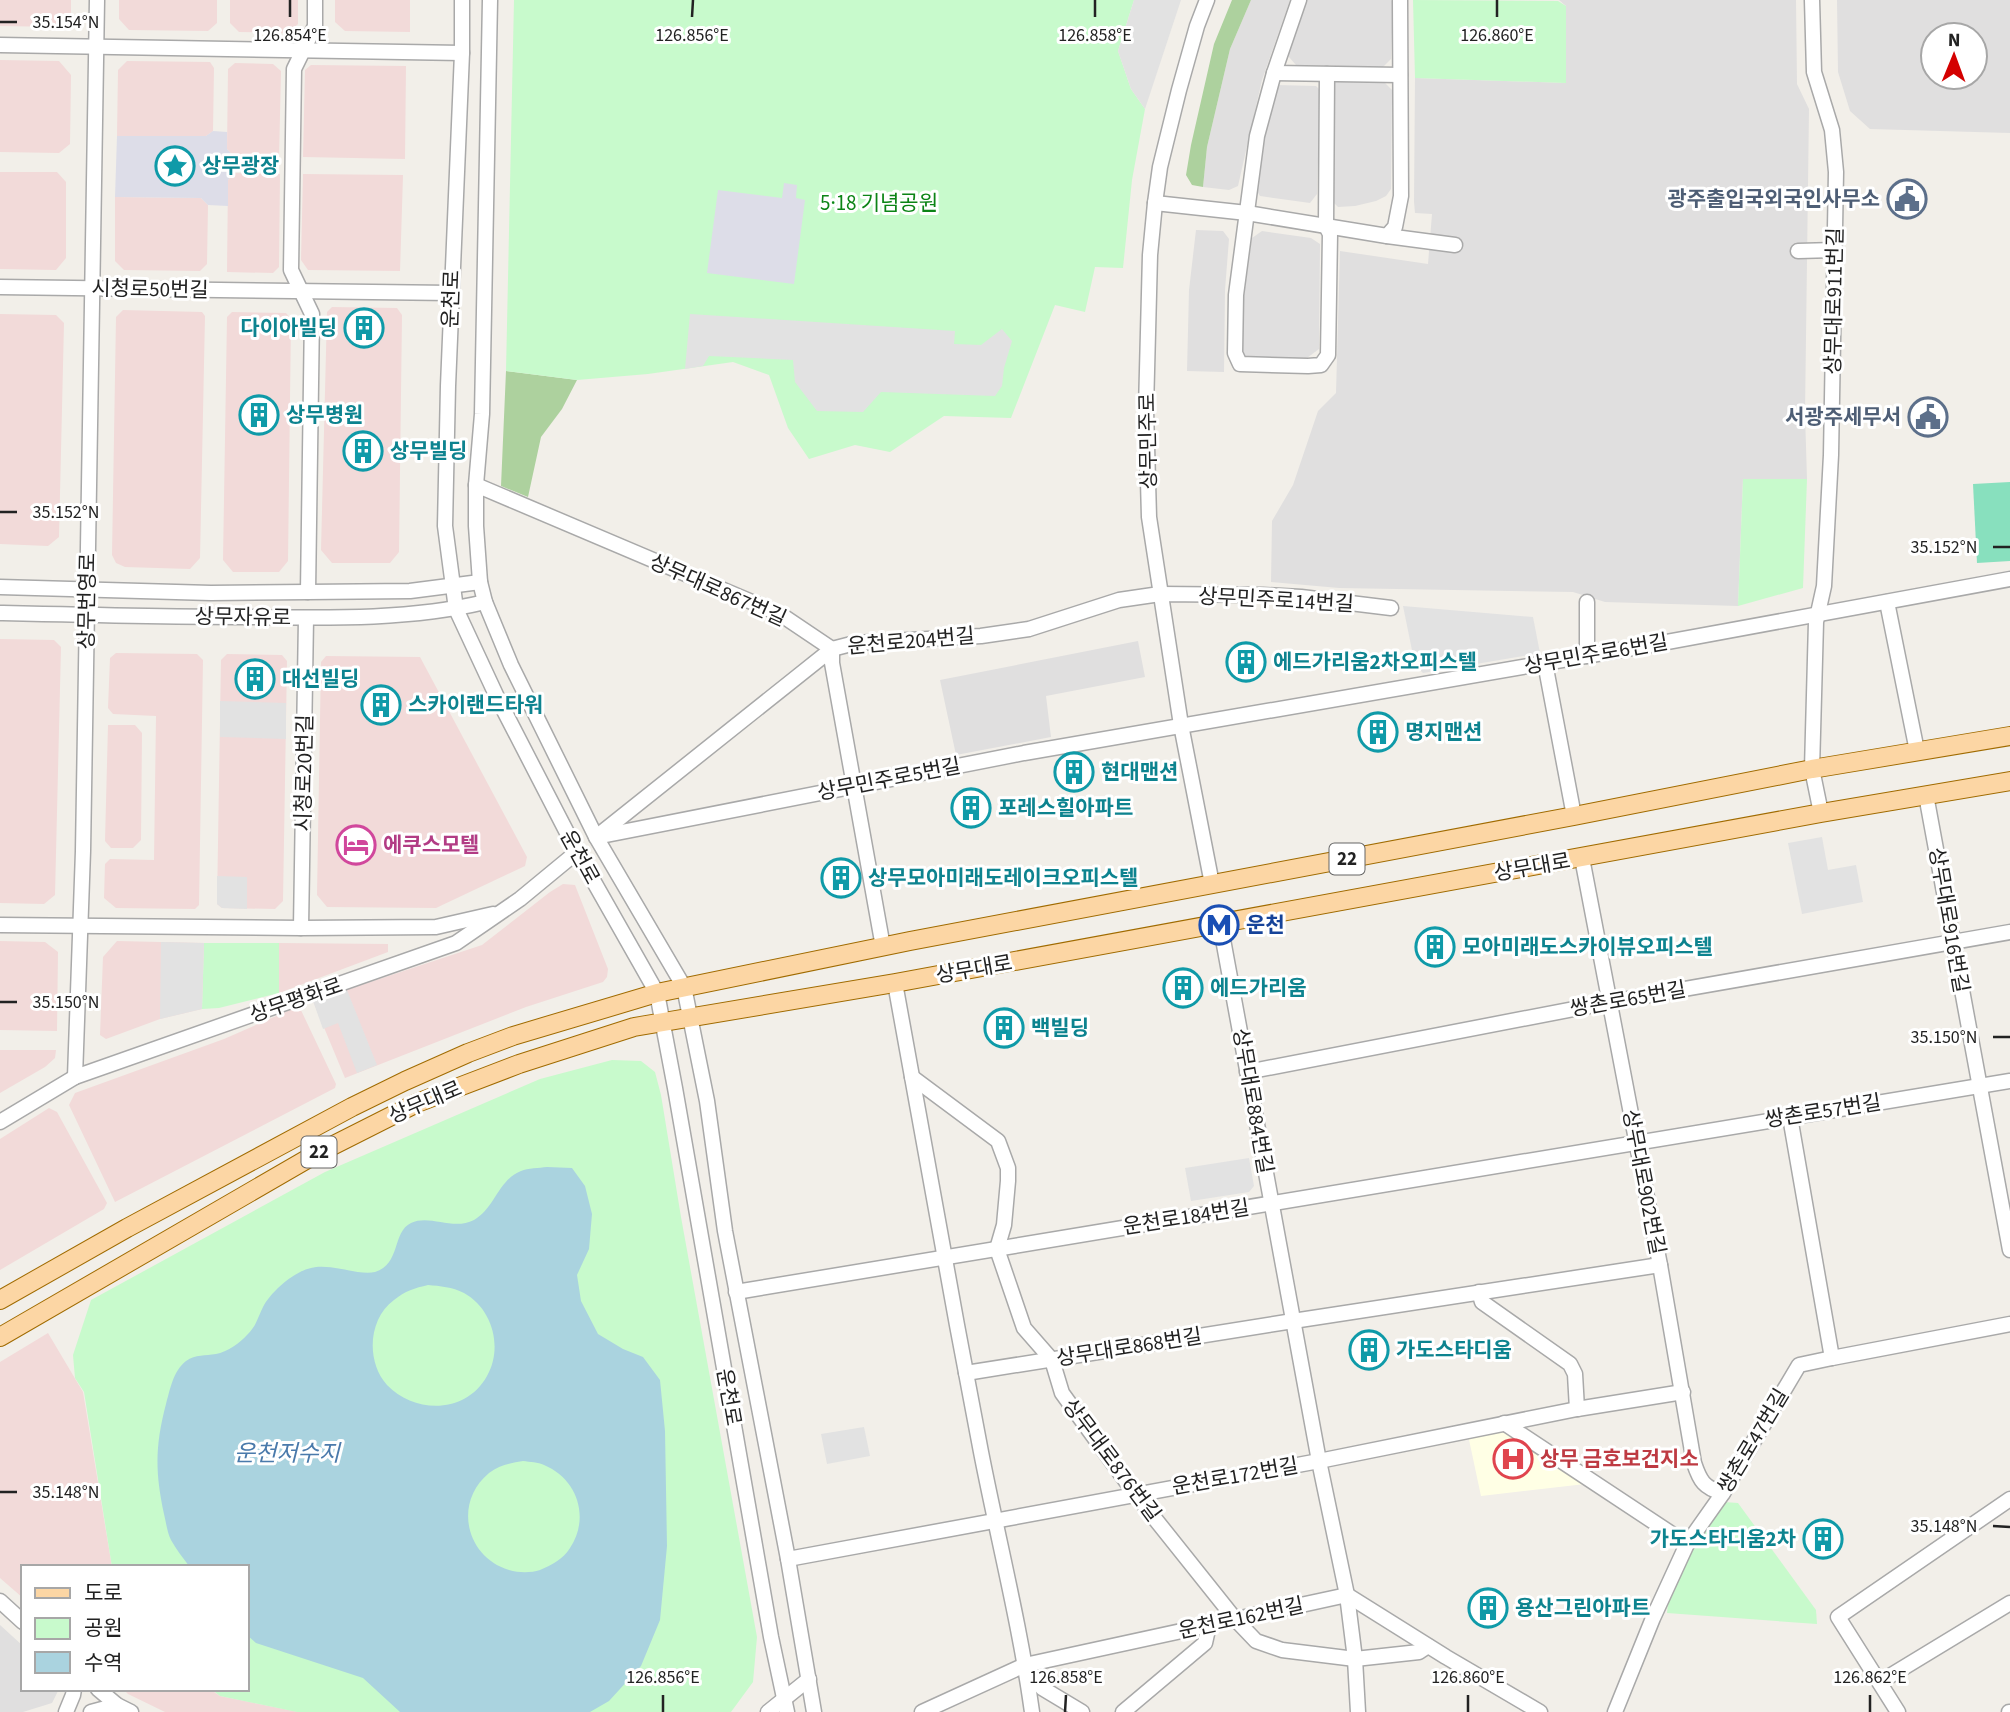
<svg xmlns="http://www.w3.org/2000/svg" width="2010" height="1712" font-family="'Source Sans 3','Noto Sans KR',sans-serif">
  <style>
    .residential { fill: #e0dfdf; fill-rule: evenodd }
    .commercial { fill: #f2dad9 }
    .education { fill: #ffffe5 }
    .forest { fill: #add19e }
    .park { fill: #c8facc }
    .pitch { fill: #88e0be }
    .parking { fill: #e2e2e2 }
    .plaza { fill: #dddde8 }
    .water { fill: #aad3df; fill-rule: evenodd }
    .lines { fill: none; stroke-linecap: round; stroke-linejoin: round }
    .minor-casing { stroke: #a9a9a9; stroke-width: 17 }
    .major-casing { stroke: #a06b00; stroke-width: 20 }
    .minor { stroke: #fff; stroke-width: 14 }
    .major { stroke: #fcd6a4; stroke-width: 18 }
    .ticks { fill: none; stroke: #222; stroke-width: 2.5 }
    .labels { text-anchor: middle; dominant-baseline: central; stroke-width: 6; stroke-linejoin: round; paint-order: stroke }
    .shield { fill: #fff; stroke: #646464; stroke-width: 2 }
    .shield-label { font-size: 19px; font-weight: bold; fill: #222 }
    .culture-label { font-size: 21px; font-weight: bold; fill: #0d838f; stroke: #fff; text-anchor: start }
    .service-label { font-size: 21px; font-weight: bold; fill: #4e5e75; stroke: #fff; text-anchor: end }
    .park-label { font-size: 21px; fill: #0c8416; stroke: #fff }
    .street-label { font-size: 21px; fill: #222; stroke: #fff }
    .hotel-label { font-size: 21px; font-weight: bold; fill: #b23c85; stroke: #fff; text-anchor: start }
    .transit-label { font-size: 21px; font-weight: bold; fill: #164399; stroke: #fff; text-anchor: start }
    .health-label { font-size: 21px; font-weight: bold; fill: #be3a42; stroke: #fff; text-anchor: start }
    .water-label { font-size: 23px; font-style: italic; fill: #4a7aab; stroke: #fff }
    .ticks-label { font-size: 18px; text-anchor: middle; fill: #222; stroke: #fff; stroke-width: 6; stroke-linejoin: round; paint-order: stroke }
  </style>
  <rect width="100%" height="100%" fill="#f2efe9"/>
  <g class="residential">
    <polygon points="1251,0 1290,0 1262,80 1238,186 1229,190 1203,187 1207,147 1230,49"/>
    <polygon points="1304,0 1391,0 1393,2 1391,59 1383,67 1296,65 1289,57 1289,42"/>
    <polygon points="1559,0 1796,0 1797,84 1809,109 1805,414 1807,479 1743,479 1738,606 1605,602 1573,592 1339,588 1271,582 1272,521 1293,485 1318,411 1336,393 1340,251 1428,264 1432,214 1415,213 1414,202 1415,78 1566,83 1566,6"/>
    <path d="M1837,0h173v133l-140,-4 -20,-18 -12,-39zM1933,35h42v42h-42z"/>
    <polygon points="1336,79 1382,80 1392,90 1391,189 1386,196 1376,201 1355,206 1338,207 1329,198 1332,82"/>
    <polygon points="1276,85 1316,86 1320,90 1317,194 1310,203 1260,196 1256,190 1263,137"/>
    <polygon points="1196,230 1223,231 1229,239 1225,290 1224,372 1187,371 1189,290"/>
    <polygon points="1262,231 1311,238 1320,244 1319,349 1307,358 1246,357 1240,353 1241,317 1252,238"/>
    <polygon points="1138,641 1145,677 1046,696 1051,737 956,755 940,680"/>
    <polygon points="0,1625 23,1646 23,1689 59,1689 52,1703 23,1712 0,1712"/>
  </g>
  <g class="commercial">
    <polygon points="0,0 71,0 71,20 61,27 0,26"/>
    <polygon points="119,0 217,0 217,23 208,31 129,30 119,19"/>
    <polygon points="230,0 298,0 298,24 288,33 239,32 230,23"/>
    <polygon points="335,0 410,0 410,32 345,31 335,22"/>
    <polygon points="0,60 59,61 71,75 70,144 59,153 0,152"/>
    <polygon points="127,61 210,62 214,68 213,131 206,136 117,136 118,70"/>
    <polygon points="235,63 273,64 281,71 279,159 235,158 227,149 228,69"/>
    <polygon points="311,65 406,66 405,159 303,157 305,70"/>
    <polygon points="0,172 57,172 66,182 66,258 56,270 0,269"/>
    <polygon points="234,173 280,174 279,267 273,273 227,272 228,180"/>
    <polygon points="303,174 403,175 400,271 308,270 301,260"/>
    <polygon points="115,197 201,198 208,205 207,264 200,271 124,270 115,261"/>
    <polygon points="332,307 397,308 402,315 399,552 390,563 332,563 321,550 327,312"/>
    <polygon points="123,310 202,312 205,316 200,558 190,569 125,567 116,563 112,555 116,317"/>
    <polygon points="232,312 286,313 291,319 288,561 279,572 233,572 223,560 227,317"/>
    <polygon points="0,314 56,315 64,323 59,537 48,546 0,544"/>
    <polygon points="0,639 54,640 61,647 55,895 44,904 0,903"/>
    <polygon points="116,653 197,654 203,660 199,905 195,909 116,908 104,898 105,864 110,859 154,860 156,716 113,714 108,708 110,658"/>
    <polygon points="227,654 282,655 287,661 283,901 275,909 222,908 217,904 221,660"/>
    <polygon points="326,656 420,657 527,857 525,866 436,908 327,907 317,895 321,662"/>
    <polygon points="108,725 135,725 142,733 141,840 133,848 111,848 105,841"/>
    <polygon points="563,884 575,885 608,969 607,977 603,982 526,1007 345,1078 313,1001 482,945 550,892"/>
    <polygon points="0,941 45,942 58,952 57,1031 0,1030"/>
    <polygon points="117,941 204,943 202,1009 160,1019 106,1039 100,1035 103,957"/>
    <polygon points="279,943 388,944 388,952 279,993"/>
    <polygon points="299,1006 336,1084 335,1088 115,1202 69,1105 75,1093 224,1039"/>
    <polygon points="0,1050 56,1050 55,1058 45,1067 0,1093"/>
    <polygon points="49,1108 57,1112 107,1203 104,1209 0,1270 0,1139"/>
    <polygon points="48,1333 83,1392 112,1567 23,1567 23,1598 0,1578 0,1362"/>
    <polygon points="123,1689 210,1689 220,1696 299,1712 165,1712 128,1694"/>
  </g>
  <polygon class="education" points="1501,1427 1594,1483 1481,1496 1468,1435"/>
  <g class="forest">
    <polygon points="1232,0 1251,0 1230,49 1207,147 1203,187 1192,185 1186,175 1191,145 1214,44"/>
    <polygon points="506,371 577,380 562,409 541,437 528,497 501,486"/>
  </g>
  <g class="park">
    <polygon points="514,0 1134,0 1118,51 1131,89 1145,109 1132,180 1123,268 1095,267 1085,312 1055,305 1011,418 944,416 890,452 855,445 809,459 788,428 769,375 733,362 648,374 577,380 506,371"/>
    <polygon points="1413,0 1558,1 1566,6 1566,83 1415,78"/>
    <polygon points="1743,479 1807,479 1803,588 1738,606"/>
    <polygon points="204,943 279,943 279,993 219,1008 202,1009"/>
    <polygon points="612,1060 641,1061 655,1072 661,1095 681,1217 757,1637 753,1682 731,1712 297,1712 220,1696 211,1689 247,1689 247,1567 112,1567 84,1392 75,1378 73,1355 91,1300 325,1172 540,1079"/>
    <polygon points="1724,1502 1738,1503 1816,1610 1817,1624 1667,1613 1668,1603 1689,1553"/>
  </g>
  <polygon class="pitch" points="2010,482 2010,561 1977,563 1973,484"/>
  <g class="parking">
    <polygon points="1134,0 1181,0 1145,109 1131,89 1118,51"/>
    <polygon points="690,314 955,331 954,344 981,345 1002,329 1012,341 1004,368 1002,386 995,396 881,392 863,412 817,411 795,382 793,360 709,356 703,366 685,369"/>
    <polygon points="1403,606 1533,617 1540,653 1423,673 1415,665"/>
    <polygon points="220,701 286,703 286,739 220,737"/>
    <polygon points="1822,837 1828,870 1856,865 1863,902 1802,914 1788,843"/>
    <polygon points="217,876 247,877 247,909 222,908 217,904"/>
    <polygon points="161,942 204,943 202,1009 160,1019"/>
    <polygon points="347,990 377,1065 357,1073 338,1023 323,1029 313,1001"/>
    <polygon points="1249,1158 1254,1186 1249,1192 1191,1201 1185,1168"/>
    <polygon points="864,1427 870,1456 827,1464 821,1434"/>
  </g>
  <g class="plaza">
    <polygon points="213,131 227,132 227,149 235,158 234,173 228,180 228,206 208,205 201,198 115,197 117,136 206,136"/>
    <polygon points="784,183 797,185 796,198 805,200 794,284 707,273 718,190 782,198"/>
  </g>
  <path class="water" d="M547,1167l25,1 13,18 7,28 -3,35 -12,26 4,26 17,33 25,15 20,8 17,23 5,51 2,115 -7,74 -19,46 -32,35 -19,11h-190l-37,-34 -107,-35 -9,-8v-68l-58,-1c-6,-8 -13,-17 -18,-26 -4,-8 -5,-18 -7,-26 -9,-42 -9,-68 2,-110 4,-14 7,-33 20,-43 10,-7 19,-5 30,-7 11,-2 24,-11 31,-19 10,-10 10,-16 16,-28 8,-15 30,-35 48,-39 20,-5 48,8 64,4 26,-8 17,-40 36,-49 19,-9 42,8 63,-3 21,-12 24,-40 47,-49 7,-3 18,-3 26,-4zM428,1285c12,1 24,2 36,8 29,16 39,55 23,83 -21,38 -72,38 -100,9 -21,-23 -19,-66 7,-85 11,-9 21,-12 34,-15zM523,1461c7,1 15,1 21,4 34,14 46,53 26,83 -7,11 -18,17 -30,22 -9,3 -21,3 -31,0 -43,-13 -56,-67 -20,-97 10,-8 22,-10 34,-12z"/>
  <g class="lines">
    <g class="minor-casing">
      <g id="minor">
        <polyline points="462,0 462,53 448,386 445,526 456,609 497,697 577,852 657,993 675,1088 771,1637 787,1712"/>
        <polyline points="490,0 482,414 476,485 476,526 480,582 485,602 511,665 596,837 684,987 707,1101 725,1231 788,1559 814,1712"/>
        <polyline points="1207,0 1197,26 1179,90 1160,167 1155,203 1150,255 1146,409 1149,517 1181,725 1212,884"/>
        <polyline points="1299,0 1274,73 1257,136 1236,295 1235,353 1240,364 1308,366 1321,365 1328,355 1330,234 1326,226 1327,74"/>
        <polyline points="1812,0 1814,72 1832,130 1836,172 1831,455 1824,586 1816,622 1812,769 1821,813"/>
        <polyline points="0,45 462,53"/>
        <polyline points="1274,73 1400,75"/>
        <polyline points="1155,203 1247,213 1387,236 1395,227 1401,196 1400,0"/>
        <polyline points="1387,236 1455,245"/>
        <polyline points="1798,251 1834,250"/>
        <polyline points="0,287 451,293"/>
        <polyline points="476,485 780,614 832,649 832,663 883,947"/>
        <polyline points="0,587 211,593 308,592 410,591 480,582"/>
        <polyline points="308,592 312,314 291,270 294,69 315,26 315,0"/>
        <polyline points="1587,602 1587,656"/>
        <polyline points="1887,602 1917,751"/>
        <path d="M0,613c84,2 167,4 251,4 76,1 159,3 234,-15"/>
        <polyline points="1545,663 1574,816"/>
        <polyline points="1926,795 2010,1250"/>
        <polyline points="600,834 832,649 855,643 981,636 1029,629 1119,600 1160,594 1263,595 1301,597 1391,608"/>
        <polyline points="596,837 1024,753 1667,642 2010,579"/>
        <path d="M1582,858l78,407 34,198c6,18 10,25 29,30"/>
        <polyline points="1220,923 1319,1461 1347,1595 1355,1659 1358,1712"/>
        <polyline points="0,925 301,928 436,927 493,914"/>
        <polyline points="301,928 306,618"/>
        <path d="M895,983c28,157 56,313 86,469 17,87 39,173 51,260"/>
        <polyline points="1247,1072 1610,1002 2010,932"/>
        <polyline points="75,1077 83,851 97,0"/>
        <polyline points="912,1077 998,1141 1008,1168 1008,1181 1004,1225 997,1249 1024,1328 1052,1360 1062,1393 1136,1495 1235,1619 1256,1641 1282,1650 1355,1659 1419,1652 1428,1646"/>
        <polyline points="1790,1117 1832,1358 2010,1324"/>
        <polyline points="0,1122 75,1077 456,943 520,899 577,852"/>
        <polyline points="736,1292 2010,1081"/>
        <polyline points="1479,1292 1482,1302 1570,1364 1575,1374 1577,1409"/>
        <polyline points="966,1373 1293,1321 1660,1265"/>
        <polyline points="1504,1423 1687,1544"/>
        <polyline points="788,1559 1319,1461 1577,1409 1683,1392"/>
        <polyline points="0,1601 23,1622"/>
        <polyline points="1026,1666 1042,1688 1082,1712"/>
        <polyline points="1880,1682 2010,1603"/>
        <polyline points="98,1689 117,1705 131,1712"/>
        <polyline points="66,1712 73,1695 74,1689"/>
        <polyline points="91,1712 117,1705"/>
        <polyline points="768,1712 809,1679"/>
        <polyline points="922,1712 1025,1665 1347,1595 1446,1657 1540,1712"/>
        <polyline points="1123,1712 1205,1643 1209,1625"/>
        <polyline points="1615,1712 1653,1618 1687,1544 1723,1493 1799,1365 1832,1358"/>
        <polyline points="1898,1712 1838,1617 2010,1499"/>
        <polyline points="2009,1712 2010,1712"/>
      </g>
    </g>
    <g class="major-casing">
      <g id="major">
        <polyline points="0,1300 127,1228 352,1107 405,1081 468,1053 513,1036 657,993 910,941 1574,816 1812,769 2010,736"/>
        <polyline points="0,1337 316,1154 417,1103 519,1064 634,1027 895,983 1821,813 2010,781"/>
      </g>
    </g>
    <use href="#minor" class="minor"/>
    <use href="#major" class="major"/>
  </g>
  <path class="ticks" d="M290,17v-17M692,17l1,-17M1095,17v-17M1497,17v-17M0,22h17M0,512h17M1993,547h17M0,1002h17M1993,1037h17M0,1492h17M1993,1526l17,1M663,1712v-17M1065,1712l1,-17M1468,1712v-17M1870,1712v-17"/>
  <defs>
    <g id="sight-ring" transform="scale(2.0125)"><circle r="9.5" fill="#fff" stroke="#0f9aa8" stroke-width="1.5"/><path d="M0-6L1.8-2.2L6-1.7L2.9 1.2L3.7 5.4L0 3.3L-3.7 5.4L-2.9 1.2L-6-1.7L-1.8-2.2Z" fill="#0f9aa8"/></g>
    <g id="civic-ring" transform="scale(2.0125)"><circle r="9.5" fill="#fff" stroke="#5c6f8a" stroke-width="1.5"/><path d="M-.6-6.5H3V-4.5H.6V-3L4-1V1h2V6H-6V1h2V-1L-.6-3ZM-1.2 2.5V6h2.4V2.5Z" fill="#5c6f8a"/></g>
    <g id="building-ring" transform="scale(2.0125)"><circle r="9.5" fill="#fff" stroke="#0f9aa8" stroke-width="1.5"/><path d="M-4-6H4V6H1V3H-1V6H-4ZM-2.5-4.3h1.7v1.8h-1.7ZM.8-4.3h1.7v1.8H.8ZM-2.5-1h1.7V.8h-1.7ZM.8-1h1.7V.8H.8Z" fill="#0f9aa8"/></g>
    <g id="hotel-ring" transform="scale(2.0125)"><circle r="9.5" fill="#fff" stroke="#d1479c" stroke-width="1.5"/><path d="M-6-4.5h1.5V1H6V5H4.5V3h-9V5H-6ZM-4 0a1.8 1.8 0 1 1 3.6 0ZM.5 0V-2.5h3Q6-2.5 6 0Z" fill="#d1479c"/></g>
    <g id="metro-ring" transform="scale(2.0125)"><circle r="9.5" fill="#fff" stroke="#1a4fb4" stroke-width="1.5"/><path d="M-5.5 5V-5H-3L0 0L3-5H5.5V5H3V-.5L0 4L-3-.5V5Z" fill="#1a4fb4"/></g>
    <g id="hospital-ring" transform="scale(2.0125)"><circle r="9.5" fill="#fff" stroke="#e0444e" stroke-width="1.5"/><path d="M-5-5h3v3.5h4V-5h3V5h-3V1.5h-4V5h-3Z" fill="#e0444e"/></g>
  </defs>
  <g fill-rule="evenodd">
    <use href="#sight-ring" x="175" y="166"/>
    <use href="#civic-ring" x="1907" y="199"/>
    <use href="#building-ring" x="364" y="328"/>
    <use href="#building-ring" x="259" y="415"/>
    <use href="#civic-ring" x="1928" y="417"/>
    <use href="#building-ring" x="363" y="451"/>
    <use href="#building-ring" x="1246" y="662"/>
    <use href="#building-ring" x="255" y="679"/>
    <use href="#building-ring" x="381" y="705"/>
    <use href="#building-ring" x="1378" y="732"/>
    <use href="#building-ring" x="1074" y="772"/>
    <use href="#building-ring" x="971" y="808"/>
    <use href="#hotel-ring" x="356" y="845"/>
    <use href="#building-ring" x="841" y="878"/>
    <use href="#metro-ring" x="1219" y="925"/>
    <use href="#building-ring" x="1435" y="947"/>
    <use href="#building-ring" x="1183" y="988"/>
    <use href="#building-ring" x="1004" y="1028"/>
    <use href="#building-ring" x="1369" y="1350"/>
    <use href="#hospital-ring" x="1513" y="1459"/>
    <use href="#building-ring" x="1823" y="1539"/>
    <use href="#building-ring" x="1488" y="1608"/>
  </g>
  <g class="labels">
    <g class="shield">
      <rect x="1329.5" y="843.5" width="35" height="31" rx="5"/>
      <rect x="301.5" y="1136.5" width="35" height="31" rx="5"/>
    </g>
    <g class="shield-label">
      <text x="1347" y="859">22</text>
      <text x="319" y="1152">22</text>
    </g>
    <g class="culture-label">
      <text x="202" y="166">상무광장</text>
      <text x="337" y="328" text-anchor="end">다이아빌딩</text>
      <text x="286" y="415">상무병원</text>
      <text x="390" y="451">상무빌딩</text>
      <text x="1273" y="662">에드가리움2차오피스텔</text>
      <text x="282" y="679">대선빌딩</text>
      <text x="408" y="705">스카이랜드타워</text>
      <text x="1405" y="732">명지맨션</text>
      <text x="1101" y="772">현대맨션</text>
      <text x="998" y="808">포레스힐아파트</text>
      <text x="868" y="878">상무모아미래도레이크오피스텔</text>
      <text x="1462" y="947">모아미래도스카이뷰오피스텔</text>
      <text x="1210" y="988">에드가리움</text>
      <text x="1031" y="1028">백빌딩</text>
      <text x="1396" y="1350">가도스타디움</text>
      <text x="1796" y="1539" text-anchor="end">가도스타디움2차</text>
      <text x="1515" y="1608">용산그린아파트</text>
    </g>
    <g class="service-label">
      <text x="1880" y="199">광주출입국외국인사무소</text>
      <text x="1901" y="417">서광주세무서</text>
    </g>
    <g class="park-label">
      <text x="879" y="203">5·18 기념공원</text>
    </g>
    <g class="street-label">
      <text transform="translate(150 289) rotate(1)">시청로50번길</text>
      <text transform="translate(451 299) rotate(-88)">운천로</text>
      <text transform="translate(1834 301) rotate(-89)">상무대로911번길</text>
      <text transform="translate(1148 441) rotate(-91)">상무민주로</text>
      <text transform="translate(718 590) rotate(24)">상무대로867번길</text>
      <text transform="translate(1276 600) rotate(3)">상무민주로14번길</text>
      <text transform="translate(87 601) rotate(-89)">상무번영로</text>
      <text transform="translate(243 617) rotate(1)">상무자유로</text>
      <text transform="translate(911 641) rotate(-5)">운천로204번길</text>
      <text transform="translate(1596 654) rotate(-10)">상무민주로6번길</text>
      <text transform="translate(304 773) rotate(-89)">시청로20번길</text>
      <text transform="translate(889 779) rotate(-11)">상무민주로5번길</text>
      <text transform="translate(580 857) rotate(61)">운천로</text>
      <text transform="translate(1532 867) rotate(-10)">상무대로</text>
      <text transform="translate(1949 920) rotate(80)">상무대로916번길</text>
      <text transform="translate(974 969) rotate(-10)">상무대로</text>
      <text transform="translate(1628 999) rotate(-10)">쌍촌로65번길</text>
      <text transform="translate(296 1000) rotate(-19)">상무평화로</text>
      <text transform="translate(1253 1101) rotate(80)">상무대로884번길</text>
      <text transform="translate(425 1102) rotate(-23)">상무대로</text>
      <text transform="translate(1823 1111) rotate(-9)">쌍촌로57번길</text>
      <text transform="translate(1644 1182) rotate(79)">상무대로902번길</text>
      <text transform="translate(1186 1217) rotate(-9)">운천로184번길</text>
      <text transform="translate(1129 1347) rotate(-9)">상무대로868번길</text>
      <text transform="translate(729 1397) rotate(80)">운천로</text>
      <text transform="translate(1753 1441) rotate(-59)">쌍촌로47번길</text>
      <text transform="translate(1112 1460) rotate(53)">상무대로876번길</text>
      <text transform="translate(1235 1476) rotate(-10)">운천로172번길</text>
      <text transform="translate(1241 1618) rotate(-12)">운천로162번길</text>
    </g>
    <g class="hotel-label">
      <text x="383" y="845">에쿠스모텔</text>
    </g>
    <g class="transit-label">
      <text x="1246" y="925">운천</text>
    </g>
    <g class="health-label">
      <text x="1540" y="1459">상무 금호보건지소</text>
    </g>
    <g class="water-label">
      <text x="287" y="1453">운천저수지</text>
    </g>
  </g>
  <g class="ticks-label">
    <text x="66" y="28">35.154°N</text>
    <text x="290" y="41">126.854°E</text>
    <text x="692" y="41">126.856°E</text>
    <text x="1095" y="41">126.858°E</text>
    <text x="1497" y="41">126.860°E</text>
    <text x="66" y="518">35.152°N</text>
    <text x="1944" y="553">35.152°N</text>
    <text x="66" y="1008">35.150°N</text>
    <text x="1944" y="1043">35.150°N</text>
    <text x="66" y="1498">35.148°N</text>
    <text x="1944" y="1532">35.148°N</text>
    <text x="663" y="1683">126.856°E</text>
    <text x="1066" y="1683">126.858°E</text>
    <text x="1468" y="1683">126.860°E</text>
    <text x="1870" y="1683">126.862°E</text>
  </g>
  <rect x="21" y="1565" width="228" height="126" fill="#ffffff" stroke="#a7a7a7" stroke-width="2"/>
  <rect x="35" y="1588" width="35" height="10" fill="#fcd6a4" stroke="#a7a7a7" stroke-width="2"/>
  <text x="84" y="1600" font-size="21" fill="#222222">도로</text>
  <rect x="35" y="1618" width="35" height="21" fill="#c8facc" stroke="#a7a7a7" stroke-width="2"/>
  <text x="84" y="1635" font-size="21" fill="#222222">공원</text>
  <rect x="35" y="1652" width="35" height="21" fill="#aad3df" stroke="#a7a7a7" stroke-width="2"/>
  <text x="84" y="1670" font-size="21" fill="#222222">수역</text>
  <g transform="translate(1954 56) rotate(1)"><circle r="33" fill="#ffffff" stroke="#a7a7a7" stroke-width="2"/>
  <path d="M0-5L12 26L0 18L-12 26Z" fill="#d40000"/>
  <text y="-10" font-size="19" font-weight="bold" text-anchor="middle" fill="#222222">N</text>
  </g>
</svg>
